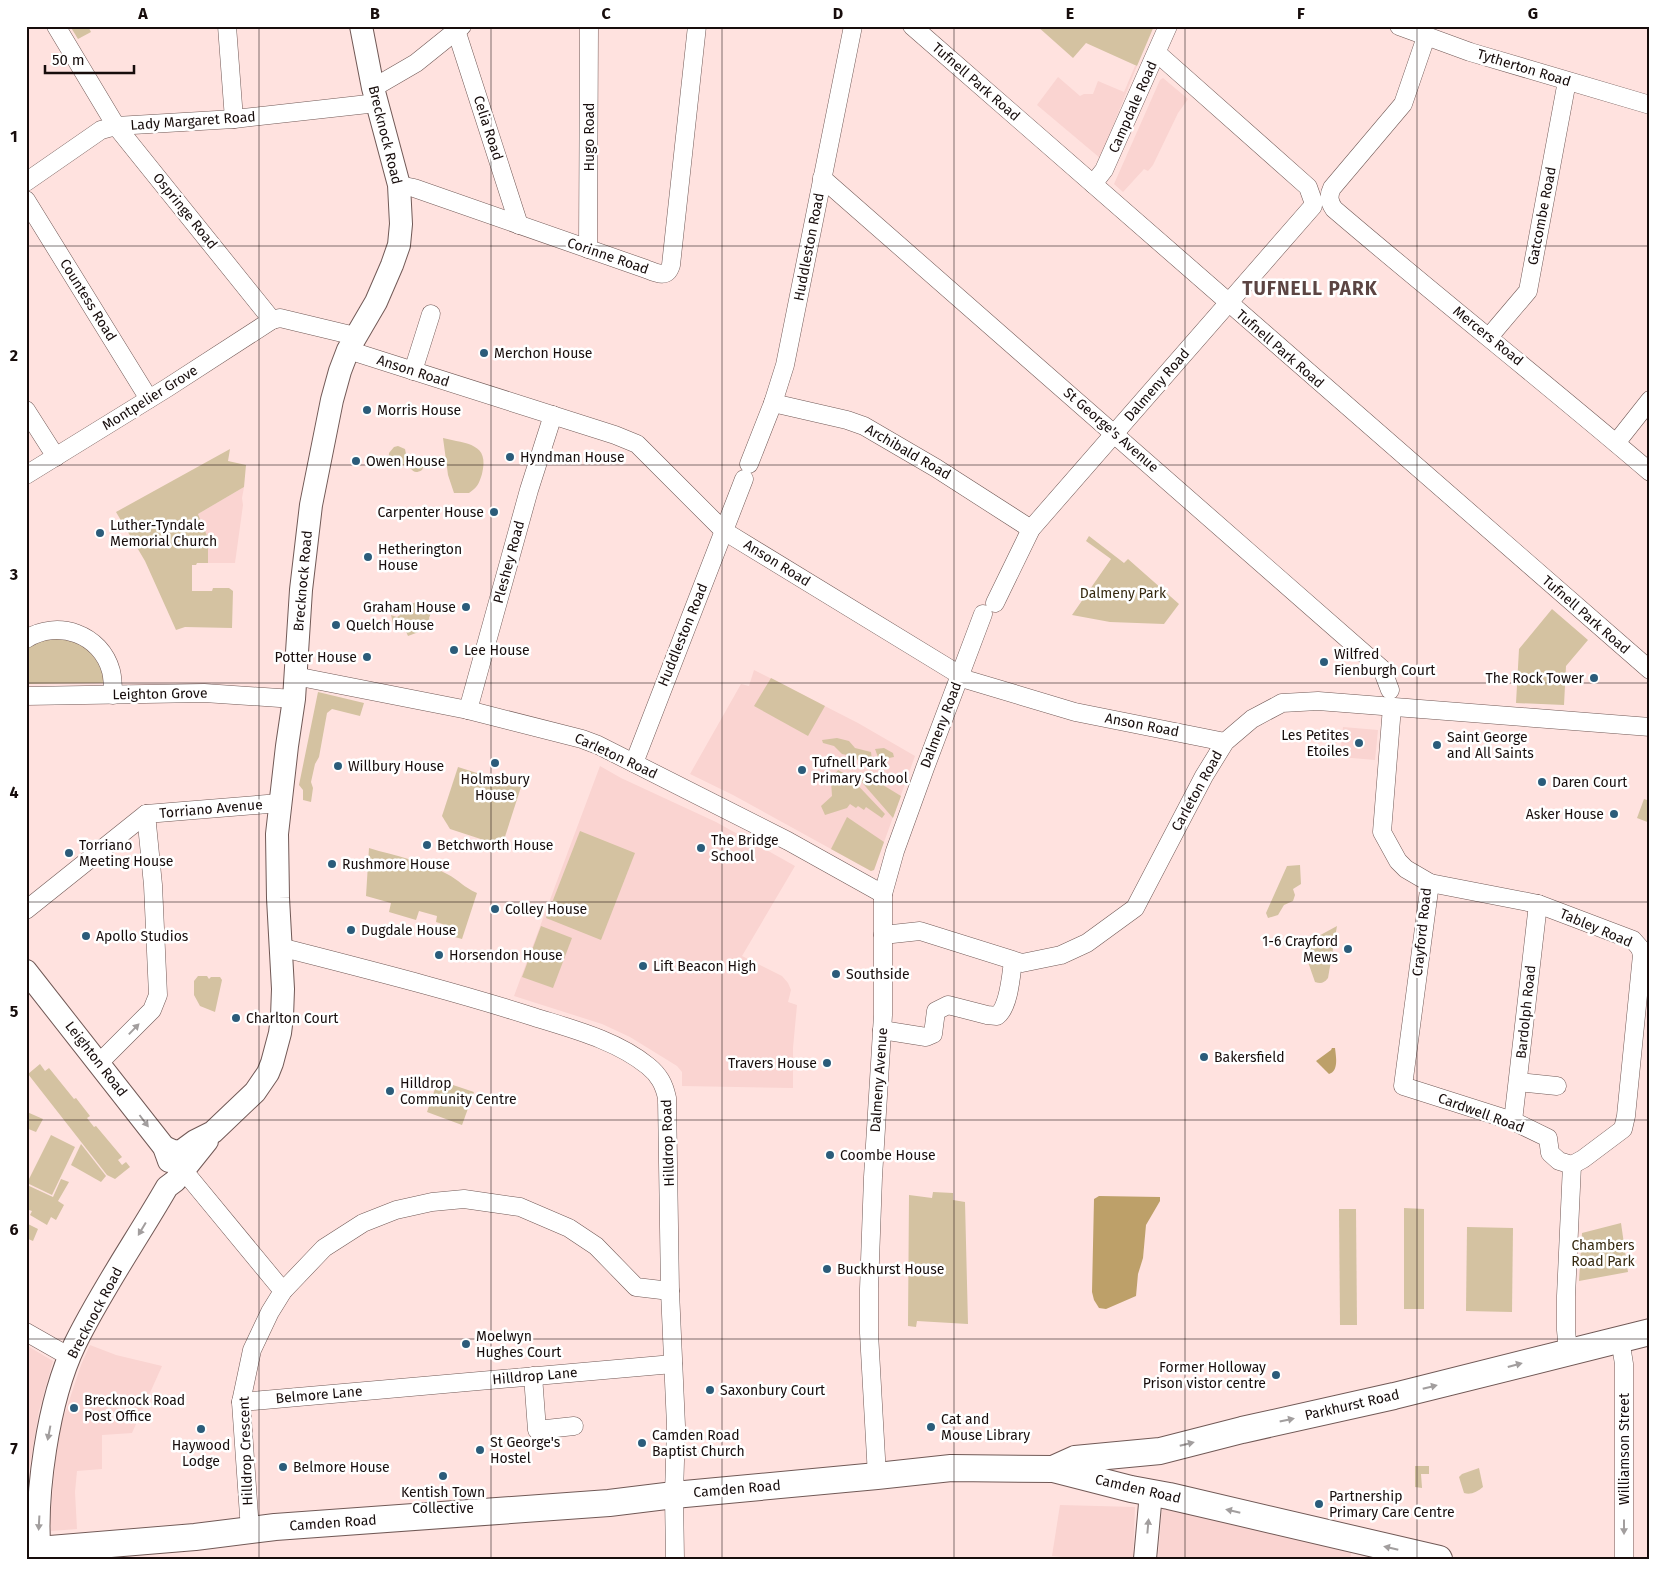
<svg xmlns="http://www.w3.org/2000/svg" width="1676" height="1585" font-family="'Fira Sans',sans-serif">
  <style>
    .built { fill: #fad4d1 }
    .green { fill: #d4c2a1 }
    .forest { fill: #bda069 }
    .lines { fill: none; stroke-linecap: round; stroke-linejoin: round }
    .minor-casing { stroke: #715956; stroke-width: 19 }
    .major-casing { stroke: #715956; stroke-width: 24 }
    .highway-casing { stroke: #715956; stroke-width: 28 }
    .minor { stroke: #fff; stroke-width: 18 }
    .major { stroke: #fff; stroke-width: 22 }
    .highway { stroke: #fff; stroke-width: 26 }
    .oneway { fill: #a29e9e }
    .grid { fill: none; stroke: #170d0c; stroke-width: 1; stroke-opacity: 0.55 }
    .poi-dot { fill: #2b5c7a; stroke: #fff; stroke-width: 2 }
    .labels { text-anchor: middle; dominant-baseline: central; stroke-width: 5; stroke-linejoin: round; paint-order: stroke }
    .street-label { font-size: 14px; fill: #170d0c; stroke: #fff }
    .poi-label { font-size: 14px; fill: #170d0c; stroke: #fff; text-anchor: start }
    .park-label { font-size: 14px; fill: #362910; stroke: #fff }
    .district-label { font-size: 19px; font-weight: bold; letter-spacing: 1px; fill: #5c4543; stroke: #fff }
    .neatline { fill: none; stroke: #170d0c; stroke-width: 2 }
    .grid-label { font-size: 16px; text-anchor: middle; font-weight: bold; fill: #170d0c }
  </style>
  <rect width="100%" height="100%" fill="#ffe2df"/>
  <g class="built">
    <polygon points="1135,66 1137,66 1100,158 1037,105 1058,77 1080,96 1084,94 1093,94 1098,81 1124,92"/>
    <polygon points="1163,78 1188,99 1178,113 1153,165 1148,171 1144,169 1123,192 1114,184 1160,80"/>
    <polygon points="244,487 242,498 243,505 235,563 208,563 208,538 198,514"/>
    <polygon points="754,670 858,723 915,756 874,870 871,871 733,795 690,774 741,684 749,686"/>
    <polygon points="1343,727 1378,730 1375,760 1340,757"/>
    <polygon points="600,766 621,778 716,822 795,866 742,956 782,976 788,983 791,990 788,1002 797,1005 793,1048 793,1088 682,1086 682,1072 677,1066 630,1037 602,1024 514,996"/>
    <polygon points="26,1345 53,1361 39,1411 26,1488"/>
    <polygon points="90,1345 116,1355 162,1366 132,1433 102,1435 102,1469 77,1471 75,1492 77,1529 51,1531 50,1521 55,1463 61,1425 81,1365"/>
    <polygon points="1060,1505 1135,1507 1133,1559 1082,1559 1052,1556"/>
    <polygon points="1162,1507 1352,1549 1350,1559 1158,1559"/>
  </g>
  <g class="green">
    <polygon points="70,26 88,26 91,32 78,39"/>
    <polygon points="1037,26 1154,26 1137,66 1086,43 1073,58"/>
    <path d="M443,438c24,6 47,5 39,36 -3,9 -4,13 -13,19h-15l-6,-18z"/>
    <path d="M398,446l7,3 1,5 5,4c6,-4 12,-2 14,5l-3,7c-10,6 -10,-3 -17,-6l-6,3c-7,-2 -11,-6 -10,-14l5,-6z"/>
    <polygon points="230,449 228,461 246,465 244,487 198,514 208,538 208,563 197,563 196,565 192,565 192,591 212,591 213,588 229,588 233,591 232,628 185,627 176,630 145,561 116,512"/>
    <polygon points="1089,536 1124,563 1128,559 1179,604 1164,624 1110,622 1072,615 1111,559 1086,541"/>
    <polygon points="421,600 426,608 431,613 429,618 432,627 408,636 404,627 393,624 391,615 397,617 400,615 397,610"/>
    <polygon points="1552,609 1588,640 1566,666 1564,705 1516,703 1519,649"/>
    <polygon points="48,637 79,641 100,662 105,683 26,684 26,647"/>
    <polygon points="771,678 825,706 808,736 754,706"/>
    <polygon points="318,692 364,703 360,716 332,709 327,713 319,757 315,764 311,782 313,788 311,802 303,800 303,790 299,785"/>
    <polygon points="837,738 849,741 855,748 871,752 872,760 860,764 856,757 842,754 834,746 823,743 822,740"/>
    <polygon points="884,748 893,753 894,757 879,760 875,749"/>
    <polygon points="458,767 521,787 502,846 450,829 442,816"/>
    <polygon points="838,770 849,776 885,814 882,818 866,807 864,810 858,806 856,808 850,804 847,808 825,815 821,806 832,796 831,781"/>
    <polygon points="859,779 878,782 901,796 893,818"/>
    <polygon points="1644,799 1650,801 1650,823 1637,818"/>
    <polygon points="847,817 884,842 874,870 871,871 831,849"/>
    <polygon points="580,831 635,853 601,940 546,918"/>
    <path d="M369,848c26,8 55,13 78,26 12,6 16,13 30,19l-15,46 -11,-3 1,-9 -16,-5 1,-6 -18,-5 -3,9 -27,-8 2,-9 -25,-7z"/>
    <polygon points="1300,865 1301,884 1293,889 1295,895 1293,901 1284,905 1278,915 1268,918 1266,913 1287,866"/>
    <polygon points="541,926 572,938 553,988 522,977"/>
    <path d="M1337,926l-9,52c-4,5 -7,6 -13,4l-13,-37z"/>
    <polygon points="198,976 207,976 209,979 211,977 220,977 222,980 215,1012 200,1006 194,995 194,981"/>
    <polygon points="40,1064 45,1071 49,1068 74,1099 76,1098 90,1116 87,1118 94,1127 96,1126 122,1157 118,1160 122,1165 126,1162 130,1167 115,1179 107,1175 28,1074"/>
    <polygon points="438,1080 474,1092 462,1125 427,1112"/>
    <polygon points="27,1112 43,1119 36,1132 26,1128"/>
    <polygon points="51,1135 75,1147 52,1195 27,1183"/>
    <polygon points="81,1144 106,1176 101,1182 71,1165"/>
    <polygon points="61,1179 69,1182 58,1201 64,1205 56,1220 51,1217 47,1225 30,1215 32,1211 26,1209 26,1187 27,1185 53,1197"/>
    <polygon points="933,1192 953,1193 953,1200 965,1202 968,1324 917,1321 916,1327 908,1326 909,1195 932,1198"/>
    <polygon points="1404,1208 1424,1209 1424,1309 1404,1309"/>
    <polygon points="1339,1209 1356,1209 1357,1325 1340,1325"/>
    <polygon points="26,1223 38,1229 33,1241 26,1238"/>
    <polygon points="1621,1223 1628,1272 1579,1281 1582,1233"/>
    <polygon points="1467,1227 1513,1228 1512,1312 1466,1311"/>
    <polygon points="1415,1466 1429,1466 1429,1474 1421,1474 1422,1488 1415,1487"/>
    <path d="M1479,1468l4,19c-6,5 -12,8 -19,6l-5,-16 3,-3z"/>
  </g>
  <g class="forest">
    <path d="M1332,1048h3c1,9 4,23 -6,26l-13,-13 15,-11z"/>
    <polygon points="1099,1196 1160,1197 1160,1201 1146,1225 1143,1258 1138,1274 1136,1296 1106,1309 1099,1308 1094,1300 1092,1292 1094,1199"/>
  </g>
  <g class="lines">
    <g class="minor-casing">
      <g id="minor">
        <polyline points="56,26 116,126 272,320 280,318 355,336"/>
        <polyline points="227,26 234,119"/>
        <polyline points="912,26 1650,670"/>
        <polyline points="1399,26 1470,52 1650,105"/>
        <polyline points="456,30 519,225"/>
        <path d="M1426,37l-23,67 -71,84c-4,8 -3,14 2,21 104,89 212,174 316,263"/>
        <polyline points="373,88 416,63 462,26"/>
        <polyline points="822,178 1382,669 1390,690"/>
        <polyline points="26,182 101,130 116,126 234,119 377,103"/>
        <polyline points="1093,184 1104,170 1168,26"/>
        <path d="M399,185l15,3 232,81c10,4 21,10 25,-4l26,-239"/>
        <polyline points="26,200 149,399"/>
        <polyline points="588,249 589,26"/>
        <polyline points="1489,337 1528,291 1567,81"/>
        <polyline points="348,350 615,435 637,444 724,531 968,680 1075,712 1225,742"/>
        <polyline points="413,371 431,314"/>
        <polyline points="773,403 847,420 864,426 936,468 1031,529"/>
        <polyline points="26,410 56,457"/>
        <polyline points="1616,443 1650,400"/>
        <polyline points="749,464 773,403 785,365 853,26"/>
        <polyline points="26,475 167,388 272,320"/>
        <polyline points="995,603 1031,529 1313,206 1313,201 1308,187 1157,53"/>
        <path d="M26,639c32,-20 75,-5 85,32 2,8 2,16 2,24"/>
        <polyline points="295,676 468,710 582,739 598,745 788,841 883,894"/>
        <polyline points="26,696 204,693 294,699"/>
        <polyline points="1392,707 1382,832 1398,861 1406,869 1430,883 1538,904 1633,940 1640,948 1642,955 1626,1116 1623,1129 1583,1159 1572,1165"/>
        <polyline points="468,710 529,490 553,415"/>
        <polyline points="634,763 744,479"/>
        <polyline points="1430,883 1403,1086 1513,1121 1548,1138 1550,1153 1559,1161 1572,1165"/>
        <polyline points="26,910 146,814 280,803"/>
        <polyline points="883,935 920,931 1022,963 1061,955 1087,943 1135,908 1204,776 1225,742 1252,719 1282,703 1318,701 1650,727"/>
        <path d="M280,947c85,22 170,43 254,70 38,12 82,23 114,49 11,9 16,18 19,32l3,193 6,135 -2,69 1,64"/>
        <path d="M882,1030l44,7 7,-3 3,-23 12,-6 39,10 10,1c12,-9 14,-40 16,-55"/>
        <polyline points="99,1063 152,1010 158,995 153,885 146,814"/>
        <polyline points="1518,1082 1557,1086"/>
        <polyline points="1513,1121 1538,904"/>
        <polyline points="184,1171 283,1291"/>
        <polyline points="26,1332 70,1357"/>
        <polyline points="1620,1339 1624,1364 1624,1559"/>
        <polyline points="1568,1352 1566,1330 1566,1296 1572,1165"/>
        <polyline points="533,1376 537,1430 574,1426"/>
        <polyline points="241,1402 673,1364"/>
        <polyline points="877,1476 869,1333 869,1289 873,1177 883,1015 883,894 895,851 925,768 983,614"/>
        <polyline points="250,1530 241,1402 252,1350 270,1312 283,1291 324,1248 363,1223 396,1210 432,1202 464,1199 520,1207 569,1228 596,1246 636,1287 670,1291"/>
      </g>
    </g>
    <g class="major-casing">
      <g id="major">
        <polyline points="26,971 164,1147 169,1161"/>
        <polyline points="164,1147 173,1151 180,1152 195,1141 213,1132 255,1092 268,1073 272,1063 280,1033 282,1017 283,989 278,898 277,834 287,746 294,699 301,590 311,505 332,400 340,371 348,350 376,302 392,265 399,245 401,224 399,185 373,88 361,26"/>
        <path d="M40,1559c-6,-62 8,-159 35,-215 27,-55 62,-105 92,-157l8,-6 32,-40"/>
        <polyline points="1145,1559 1151,1493"/>
      </g>
    </g>
    <g class="highway-casing">
      <g id="highway">
        <polyline points="1055,1468 1075,1459 1160,1451 1242,1430 1394,1396 1650,1332"/>
        <polyline points="26,1551 195,1537 275,1527 609,1503 674,1495 877,1476 951,1468 1053,1469 1131,1489 1169,1496 1439,1559"/>
      </g>
    </g>
    <use href="#minor" class="minor"/>
    <use href="#major" class="major"/>
    <use href="#highway" class="highway"/>
  </g>
  <defs><path id="oneway-solid" d="M-6-.8H1V-3.2L6.5 0L1 3.2V.8H-6Z" transform="scale(1.25)"/></defs>
  <g class="oneway">
    <use href="#oneway-solid" transform="translate(134 1029) rotate(-46)"/>
    <use href="#oneway-solid" transform="translate(144 1121) rotate(53)"/>
    <use href="#oneway-solid" transform="translate(142 1229) rotate(121)"/>
    <use href="#oneway-solid" transform="translate(1515 1365) rotate(-15)"/>
    <use href="#oneway-solid" transform="translate(1430 1387) rotate(-14)"/>
    <use href="#oneway-solid" transform="translate(1287 1420) rotate(-12)"/>
    <use href="#oneway-solid" transform="translate(49 1433) rotate(101)"/>
    <use href="#oneway-solid" transform="translate(1187 1444) rotate(-14)"/>
    <use href="#oneway-solid" transform="translate(1233 1511) rotate(-167)"/>
    <use href="#oneway-solid" transform="translate(39 1523) rotate(93)"/>
    <use href="#oneway-solid" transform="translate(1148 1526) rotate(-85)"/>
    <use href="#oneway-solid" transform="translate(1624 1527) rotate(90)"/>
    <use href="#oneway-solid" transform="translate(1391 1548) rotate(-167)"/>
  </g>
  <path class="grid" d="M259,26v1533M491,26v1533M722,26v1533M954,26v1533M1185,26v1533M1417,26v1533M26,246h1624M26,465h1624M26,683h1624M26,902h1624M26,1120h1624M26,1339h1624"/>
  <g class="poi-dot">
    <circle cx="484" cy="353" r="5"/>
    <circle cx="367" cy="410" r="5"/>
    <circle cx="510" cy="457" r="5"/>
    <circle cx="356" cy="461" r="5"/>
    <circle cx="494" cy="512" r="5"/>
    <circle cx="100" cy="533" r="5"/>
    <circle cx="368" cy="557" r="5"/>
    <circle cx="466" cy="607" r="5"/>
    <circle cx="336" cy="625" r="5"/>
    <circle cx="454" cy="650" r="5"/>
    <circle cx="367" cy="657" r="5"/>
    <circle cx="1324" cy="662" r="5"/>
    <circle cx="1594" cy="678" r="5"/>
    <circle cx="1359" cy="743" r="5"/>
    <circle cx="1437" cy="745" r="5"/>
    <circle cx="495" cy="763" r="5"/>
    <circle cx="338" cy="766" r="5"/>
    <circle cx="802" cy="770" r="5"/>
    <circle cx="1542" cy="782" r="5"/>
    <circle cx="1614" cy="814" r="5"/>
    <circle cx="427" cy="845" r="5"/>
    <circle cx="701" cy="848" r="5"/>
    <circle cx="69" cy="853" r="5"/>
    <circle cx="332" cy="864" r="5"/>
    <circle cx="495" cy="909" r="5"/>
    <circle cx="351" cy="930" r="5"/>
    <circle cx="86" cy="936" r="5"/>
    <circle cx="1348" cy="949" r="5"/>
    <circle cx="439" cy="955" r="5"/>
    <circle cx="643" cy="966" r="5"/>
    <circle cx="836" cy="974" r="5"/>
    <circle cx="236" cy="1018" r="5"/>
    <circle cx="1204" cy="1057" r="5"/>
    <circle cx="827" cy="1063" r="5"/>
    <circle cx="390" cy="1091" r="5"/>
    <circle cx="830" cy="1155" r="5"/>
    <circle cx="827" cy="1269" r="5"/>
    <circle cx="466" cy="1344" r="5"/>
    <circle cx="1276" cy="1375" r="5"/>
    <circle cx="710" cy="1390" r="5"/>
    <circle cx="74" cy="1408" r="5"/>
    <circle cx="931" cy="1427" r="5"/>
    <circle cx="201" cy="1429" r="5"/>
    <circle cx="642" cy="1443" r="5"/>
    <circle cx="480" cy="1450" r="5"/>
    <circle cx="283" cy="1467" r="5"/>
    <circle cx="443" cy="1476" r="5"/>
    <circle cx="1319" cy="1504" r="5"/>
  </g>
  <g class="labels">
    <g class="street-label">
      <text transform="translate(1524 68) rotate(17)">Tytherton Road</text>
      <text transform="translate(976 82) rotate(41)">Tufnell Park Road</text>
      <text transform="translate(1133 107) rotate(-66)">Campdale Road</text>
      <text transform="translate(193 121) rotate(-4)">Lady Margaret Road</text>
      <text transform="translate(488 128) rotate(72)">Celia Road</text>
      <text transform="translate(385 135) rotate(76)">Brecknock Road</text>
      <text transform="translate(589 137) rotate(-90)">Hugo Road</text>
      <text transform="translate(185 211) rotate(51)">Ospringe Road</text>
      <text transform="translate(1542 216) rotate(-79)">Gatcombe Road</text>
      <text transform="translate(809 247) rotate(-79)">Huddleston Road</text>
      <text transform="translate(608 256) rotate(19)">Corinne Road</text>
      <text transform="translate(88 300) rotate(58)">Countess Road</text>
      <text transform="translate(1488 336) rotate(39)">Mercers Road</text>
      <text transform="translate(1280 349) rotate(41)">Tufnell Park Road</text>
      <text transform="translate(413 371) rotate(18)">Anson Road</text>
      <text transform="translate(1157 385) rotate(-49)">Dalmeny Road</text>
      <text transform="translate(150 398) rotate(-32)">Montpelier Grove</text>
      <text transform="translate(1111 430) rotate(41)">St George's Avenue</text>
      <text transform="translate(908 452) rotate(30)">Archibald Road</text>
      <text transform="translate(509 562) rotate(-75)">Pleshey Road</text>
      <text transform="translate(777 563) rotate(32)">Anson Road</text>
      <text transform="translate(303 581) rotate(-85)">Brecknock Road</text>
      <text transform="translate(1586 615) rotate(41)">Tufnell Park Road</text>
      <text transform="translate(683 635) rotate(-68)">Huddleston Road</text>
      <text transform="translate(160 694) rotate(-1)">Leighton Grove</text>
      <text transform="translate(941 725) rotate(-69)">Dalmeny Road</text>
      <text transform="translate(1142 725) rotate(11)">Anson Road</text>
      <text transform="translate(616 756) rotate(25)">Carleton Road</text>
      <text transform="translate(1197 791) rotate(-61)">Carleton Road</text>
      <text transform="translate(211 809) rotate(-5)">Torriano Avenue</text>
      <text transform="translate(1596 928) rotate(23)">Tabley Road</text>
      <text transform="translate(1422 932) rotate(-84)">Crayford Road</text>
      <text transform="translate(1526 1012) rotate(-84)">Bardolph Road</text>
      <text transform="translate(96 1059) rotate(52)">Leighton Road</text>
      <text transform="translate(879 1080) rotate(-86)">Dalmeny Avenue</text>
      <text transform="translate(1481 1113) rotate(20)">Cardwell Road</text>
      <text transform="translate(668 1143) rotate(-92)">Hilldrop Road</text>
      <text transform="translate(95 1313) rotate(-62)">Brecknock Road</text>
      <text transform="translate(535 1376) rotate(-5)">Hilldrop Lane</text>
      <text transform="translate(319 1395) rotate(-5)">Belmore Lane</text>
      <text transform="translate(1352 1405) rotate(-13)">Parkhurst Road</text>
      <text transform="translate(1624 1449) rotate(-90)">Williamson Street</text>
      <text transform="translate(246 1451) rotate(-92)">Hilldrop Crescent</text>
      <text transform="translate(737 1489) rotate(-5)">Camden Road</text>
      <text transform="translate(1138 1489) rotate(13)">Camden Road</text>
      <text transform="translate(333 1523) rotate(-4)">Camden Road</text>
    </g>
    <g class="poi-label">
      <text x="494" y="353">Merchon House</text>
      <text x="377" y="410">Morris House</text>
      <text x="520" y="457">Hyndman House</text>
      <text x="366" y="461">Owen House</text>
      <text x="484" y="512" text-anchor="end">Carpenter House</text>
      <text x="110" y="525">Luther-Tyndale<tspan x="110" dy="16">Memorial Church</tspan></text>
      <text x="378" y="549">Hetherington<tspan x="378" dy="16">House</tspan></text>
      <text x="456" y="607" text-anchor="end">Graham House</text>
      <text x="346" y="625">Quelch House</text>
      <text x="464" y="650">Lee House</text>
      <text x="1334" y="654">Wilfred<tspan x="1334" dy="16">Fienburgh Court</tspan></text>
      <text x="357" y="657" text-anchor="end">Potter House</text>
      <text x="1584" y="678" text-anchor="end">The Rock Tower</text>
      <text x="1349" y="735" text-anchor="end">Les Petites<tspan x="1349" dy="16">Etoiles</tspan></text>
      <text x="1447" y="737">Saint George<tspan x="1447" dy="16">and All Saints</tspan></text>
      <text x="812" y="762">Tufnell Park<tspan x="812" dy="16">Primary School</tspan></text>
      <text x="348" y="766">Willbury House</text>
      <text x="495" y="779" text-anchor="middle">Holmsbury<tspan x="495" dy="16">House</tspan></text>
      <text x="1552" y="782">Daren Court</text>
      <text x="1604" y="814" text-anchor="end">Asker House</text>
      <text x="711" y="840">The Bridge<tspan x="711" dy="16">School</tspan></text>
      <text x="79" y="845">Torriano<tspan x="79" dy="16">Meeting House</tspan></text>
      <text x="437" y="845">Betchworth House</text>
      <text x="342" y="864">Rushmore House</text>
      <text x="505" y="909">Colley House</text>
      <text x="361" y="930">Dugdale House</text>
      <text x="96" y="936">Apollo Studios</text>
      <text x="1338" y="941" text-anchor="end">1-6 Crayford<tspan x="1338" dy="16">Mews</tspan></text>
      <text x="449" y="955">Horsendon House</text>
      <text x="653" y="966">Lift Beacon High</text>
      <text x="846" y="974">Southside</text>
      <text x="246" y="1018">Charlton Court</text>
      <text x="1214" y="1057">Bakersfield</text>
      <text x="817" y="1063" text-anchor="end">Travers House</text>
      <text x="400" y="1083">Hilldrop<tspan x="400" dy="16">Community Centre</tspan></text>
      <text x="840" y="1155">Coombe House</text>
      <text x="837" y="1269">Buckhurst House</text>
      <text x="476" y="1336">Moelwyn<tspan x="476" dy="16">Hughes Court</tspan></text>
      <text x="1266" y="1367" text-anchor="end">Former Holloway<tspan x="1266" dy="16">Prison vistor centre</tspan></text>
      <text x="720" y="1390">Saxonbury Court</text>
      <text x="84" y="1400">Brecknock Road<tspan x="84" dy="16">Post Office</tspan></text>
      <text x="941" y="1419">Cat and<tspan x="941" dy="16">Mouse Library</tspan></text>
      <text x="652" y="1435">Camden Road<tspan x="652" dy="16">Baptist Church</tspan></text>
      <text x="490" y="1442">St George's<tspan x="490" dy="16">Hostel</tspan></text>
      <text x="201" y="1445" text-anchor="middle">Haywood<tspan x="201" dy="16">Lodge</tspan></text>
      <text x="293" y="1467">Belmore House</text>
      <text x="443" y="1492" text-anchor="middle">Kentish Town<tspan x="443" dy="16">Collective</tspan></text>
      <text x="1329" y="1496">Partnership<tspan x="1329" dy="16">Primary Care Centre</tspan></text>
    </g>
    <g class="park-label">
      <text x="1123" y="593">Dalmeny Park</text>
      <text x="1603" y="1245">Chambers<tspan x="1603" dy="16">Road Park</tspan></text>
    </g>
    <g class="district-label">
      <text x="1310" y="288">TUFNELL PARK</text>
    </g>
  </g>
  <rect width="1676" height="1585" fill="none" stroke="#ffffff" stroke-width="55"/>
  <path d="M45 65v8h89v-8" fill="none" stroke="#170d0c" stroke-width="2.5"/>
  <text x="52" y="65" font-size="15" fill="#170d0c" stroke="#ffffff" stroke-width="4" paint-order="stroke">50 m</text>
  <rect x="28" y="28" width="1620" height="1530" class="neatline"/>
  <g class="grid-label">
    <text x="143" y="19">A</text>
    <text x="375" y="19">B</text>
    <text x="606" y="19">C</text>
    <text x="838" y="19">D</text>
    <text x="1070" y="19">E</text>
    <text x="1301" y="19">F</text>
    <text x="1533" y="19">G</text>
    <text x="14" y="142">1</text>
    <text x="14" y="361">2</text>
    <text x="14" y="580">3</text>
    <text x="14" y="798">4</text>
    <text x="14" y="1017">5</text>
    <text x="14" y="1235">6</text>
    <text x="14" y="1454">7</text>
  </g>
</svg>
